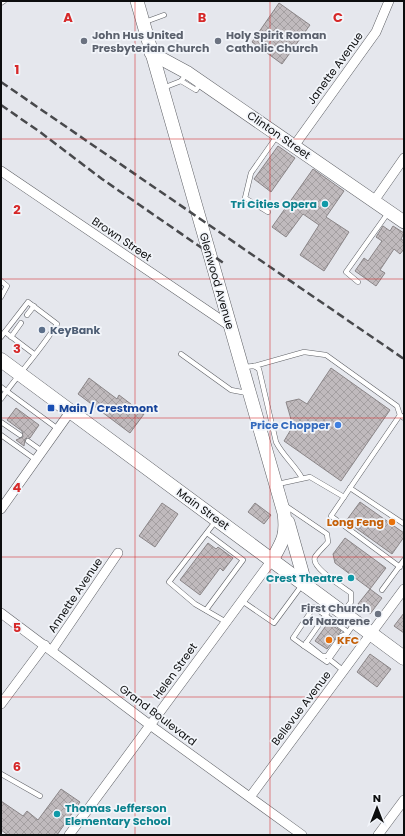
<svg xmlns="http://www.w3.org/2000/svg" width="405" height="836" font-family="Poppins,sans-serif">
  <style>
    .building { fill: url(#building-cross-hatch); stroke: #8a8587 }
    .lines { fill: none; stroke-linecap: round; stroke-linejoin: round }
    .lane-casing { stroke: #5f6166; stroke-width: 5.5 }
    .street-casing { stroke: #5f6166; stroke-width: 10 }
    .secondary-casing { stroke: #5f6166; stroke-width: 14 }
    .primary-casing { stroke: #5f6166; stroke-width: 15 }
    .lane { stroke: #fff; stroke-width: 4.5 }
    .street { stroke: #fff; stroke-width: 9 }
    .secondary { stroke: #fff; stroke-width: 13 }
    .primary { stroke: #fff; stroke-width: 14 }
    .rail { stroke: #48494c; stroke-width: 2.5; stroke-dasharray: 8 4; stroke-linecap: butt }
    .grid { fill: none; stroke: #d62828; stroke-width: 1; stroke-opacity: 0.55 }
    .worship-dot { fill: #6b7280; stroke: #f2f5fa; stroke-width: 1.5 }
    .culture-dot { fill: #0f9aa8; stroke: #f2f5fa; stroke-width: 1.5 }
    .service-dot { fill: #5c6f8a; stroke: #f2f5fa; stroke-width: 1.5 }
    .transit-dot { fill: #1a4fb4; stroke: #f2f5fa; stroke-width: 1.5 }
    .shop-dot { fill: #3f7fe0; stroke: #f2f5fa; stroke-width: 1.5 }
    .food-dot { fill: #e8710a; stroke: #f2f5fa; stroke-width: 1.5 }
    .labels { text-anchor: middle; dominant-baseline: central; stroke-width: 3.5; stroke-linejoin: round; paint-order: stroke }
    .worship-label { font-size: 11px; font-weight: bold; fill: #5b616d; stroke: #f2f5fa; text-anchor: start }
    .street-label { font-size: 11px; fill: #0c0d0e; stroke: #f2f5fa }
    .culture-label { font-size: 11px; font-weight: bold; fill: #0d838f; stroke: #f2f5fa; text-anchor: end }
    .service-label { font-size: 11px; font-weight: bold; fill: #4e5e75; stroke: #f2f5fa; text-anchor: start }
    .transit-label { font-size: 11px; font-weight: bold; fill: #164399; stroke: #f2f5fa; text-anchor: start }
    .shop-label { font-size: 11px; font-weight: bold; fill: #366cbe; stroke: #f2f5fa; text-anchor: end }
    .food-label { font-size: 11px; font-weight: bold; fill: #c56008; stroke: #f2f5fa; text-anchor: end }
    .grid-label { font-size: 13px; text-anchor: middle; font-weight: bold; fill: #d62828; stroke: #f2f5fa; stroke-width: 3.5; stroke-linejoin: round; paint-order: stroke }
  </style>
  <defs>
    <pattern id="building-cross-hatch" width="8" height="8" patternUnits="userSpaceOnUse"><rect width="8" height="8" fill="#c0babd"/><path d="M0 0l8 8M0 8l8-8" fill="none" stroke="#a49fa1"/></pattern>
  </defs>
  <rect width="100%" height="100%" fill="#e5e7ed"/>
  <g class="building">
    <polygon points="279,3 310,25 282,64 252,42"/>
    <polygon points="278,146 295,158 271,192 254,179"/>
    <polygon points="313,169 344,191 326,217 349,232 324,271 300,255 319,225 303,214 286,237 272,227"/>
    <polygon points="383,226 390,231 393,226 404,233 401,239 404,241 404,249 400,254 394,249 380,270 385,273 376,286 355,271 364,258 368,261 382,241 376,237"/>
    <polygon points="331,368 390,410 341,481 284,441 293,426 286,402 299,399 307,404"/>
    <polygon points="89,378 117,399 119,395 144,414 130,433 78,394"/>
    <polygon points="16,408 39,425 30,438 25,439 24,446 16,440 23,437 22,431 7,420"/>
    <polygon points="360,502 404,533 404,537 392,554 346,521"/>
    <polygon points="162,503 178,514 155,547 139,536"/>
    <polygon points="255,503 271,515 264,524 248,512"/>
    <polygon points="345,538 386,568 370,589 335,563 333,554"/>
    <polygon points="208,543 216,549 218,547 233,558 223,571 220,568 200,595 180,580"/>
    <polygon points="370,589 382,598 370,614 358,604"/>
    <polygon points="404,613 404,633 394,626"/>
    <polygon points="328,623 341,631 327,649 315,641"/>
    <polygon points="370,654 391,669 377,687 357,672"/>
    <polygon points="61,789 80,802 57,835 8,835 1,830 1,801 23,816 27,811 38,820"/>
  </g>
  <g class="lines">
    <g class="lane-casing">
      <g id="lane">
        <polyline points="1,3 4,1"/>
        <polyline points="145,22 164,15"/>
        <polyline points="181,81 196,90 201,82"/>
        <polyline points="163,88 181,81 187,74"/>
        <polyline points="268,212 245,198 251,173 277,136"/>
        <polyline points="1,281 7,286 1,297"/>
        <polyline points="358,282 346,272 388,213"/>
        <polyline points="27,315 34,306"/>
        <polyline points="5,332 34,354"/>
        <path d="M1,337l27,-35 29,22c-16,26 -38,49 -56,75"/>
        <polyline points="11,337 21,323"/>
        <polyline points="181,354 231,390 247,393"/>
        <polyline points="254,366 304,352 326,355 397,406 400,415 404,418"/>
        <path d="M244,367l10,-1 5,3 17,73c7,14 19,23 26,36"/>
        <polyline points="1,387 58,429"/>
        <polyline points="1,422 20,435"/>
        <polyline points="1,435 36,460"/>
        <polyline points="28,441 42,451"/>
        <polyline points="278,484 310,477 344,497 350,488 404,524"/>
        <polyline points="350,488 400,415"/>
        <polyline points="344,497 331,516 400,567"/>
        <path d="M286,506l41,28 1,8c-4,5 -10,10 -13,15 -5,10 28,30 36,36v9l-7,9"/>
        <polyline points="215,522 169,582 195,604 226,622"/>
        <polyline points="382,590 404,560"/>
        <polyline points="242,601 274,623 302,585"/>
        <polyline points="332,606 304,646 327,662 354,624"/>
        <polyline points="206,610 243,560 207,533"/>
        <polyline points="306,643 322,656 327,656 341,636 346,634"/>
        <polyline points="304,646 293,638 314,607 348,632"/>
        <polyline points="329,659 344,671"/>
        <polyline points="1,774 40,796"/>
      </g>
    </g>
    <g class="street-casing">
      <g id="street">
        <polyline points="294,146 376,32 389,1"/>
        <polyline points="1,171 230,326"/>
        <polyline points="374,201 404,158"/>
        <polyline points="1,509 70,412"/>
        <polyline points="1,613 150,725 302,835"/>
        <polyline points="52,650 118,553"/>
        <polyline points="1,704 45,645"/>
        <polyline points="250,797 404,589"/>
        <polyline points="69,835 272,560"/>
        <polyline points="378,835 404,800"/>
      </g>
    </g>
    <g class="secondary-casing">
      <g id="secondary">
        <path d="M137,1l147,512c3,22 -1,28 -12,47"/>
        <polyline points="151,53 188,73 404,222"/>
        <polyline points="288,522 306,586"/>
      </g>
    </g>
    <g class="primary-casing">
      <polyline id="primary" points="1,360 404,658"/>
    </g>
    <use href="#lane" class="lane"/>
    <use href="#street" class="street"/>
    <use href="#secondary" class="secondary"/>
    <use href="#primary" class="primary"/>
    <g class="rail">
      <polyline points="1,82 404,359"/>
      <polyline points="1,105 40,132 102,179 225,264"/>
    </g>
  </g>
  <path class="grid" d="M135,1v834M270,1v834M1,139h403M1,279h403M1,418h403M1,557h403M1,697h403"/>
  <g class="worship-dot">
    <circle cx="84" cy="41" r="4"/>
    <circle cx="218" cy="41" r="4"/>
    <circle cx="378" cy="614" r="4"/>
  </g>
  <g class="culture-dot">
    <circle cx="325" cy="204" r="4"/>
    <circle cx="351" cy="578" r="4"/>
    <circle cx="57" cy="814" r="4"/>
  </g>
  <circle class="service-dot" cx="42" cy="330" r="4"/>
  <rect class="transit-dot" x="47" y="404" width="8" height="8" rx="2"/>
  <circle class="shop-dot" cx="338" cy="425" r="4"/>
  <g class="food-dot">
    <circle cx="392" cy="522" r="4"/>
    <circle cx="329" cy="640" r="4"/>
  </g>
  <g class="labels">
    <g class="worship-label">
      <text x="92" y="35">John Hus United<tspan x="92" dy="13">Presbyterian Church</tspan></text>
      <text x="226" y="35">Holy Spirit Roman<tspan x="226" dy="13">Catholic Church</tspan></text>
      <text x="370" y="608" text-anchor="end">First Church<tspan x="370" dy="13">of Nazarene</tspan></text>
    </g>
    <g class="street-label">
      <text transform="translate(335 68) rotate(-54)">Janette Avenue</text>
      <text transform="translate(279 135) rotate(35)">Clinton Street</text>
      <text transform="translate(122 239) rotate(34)">Brown Street</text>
      <text transform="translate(217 281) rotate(74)">Glenwood Avenue</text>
      <text transform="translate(203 509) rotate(36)">Main Street</text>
      <text transform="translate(75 595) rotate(-56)">Annette Avenue</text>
      <text transform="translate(175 671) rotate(-54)">Helen Street</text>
      <text transform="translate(301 708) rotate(-53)">Bellevue Avenue</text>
      <text transform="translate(158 715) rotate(37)">Grand Boulevard</text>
    </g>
    <g class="culture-label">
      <text x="317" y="204">Tri Cities Opera</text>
      <text x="343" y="578">Crest Theatre</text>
      <text x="65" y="808" text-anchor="start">Thomas Jefferson<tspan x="65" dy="13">Elementary School</tspan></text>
    </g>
    <g class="service-label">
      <text x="50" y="330">KeyBank</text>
    </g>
    <g class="transit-label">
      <text x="59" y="408">Main / Crestmont</text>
    </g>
    <g class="shop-label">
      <text x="330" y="425">Price Chopper</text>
    </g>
    <g class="food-label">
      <text x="384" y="522">Long Feng</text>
      <text x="337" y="640" text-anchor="start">KFC</text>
    </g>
  </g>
  <g class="grid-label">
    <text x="68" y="22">A</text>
    <text x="202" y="22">B</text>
    <text x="338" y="22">C</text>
    <text x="17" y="74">1</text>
    <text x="17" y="214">2</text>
    <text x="17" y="353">3</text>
    <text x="17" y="492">4</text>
    <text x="17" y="632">5</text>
    <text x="17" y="771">6</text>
  </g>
  <rect width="405" height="836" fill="none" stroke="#0c0d0e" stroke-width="4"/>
  <g transform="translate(377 808)" stroke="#f2f5fa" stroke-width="3" paint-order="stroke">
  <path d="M0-3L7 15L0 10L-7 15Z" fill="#0c0d0e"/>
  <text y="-6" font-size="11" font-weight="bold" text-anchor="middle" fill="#0c0d0e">N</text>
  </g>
</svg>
